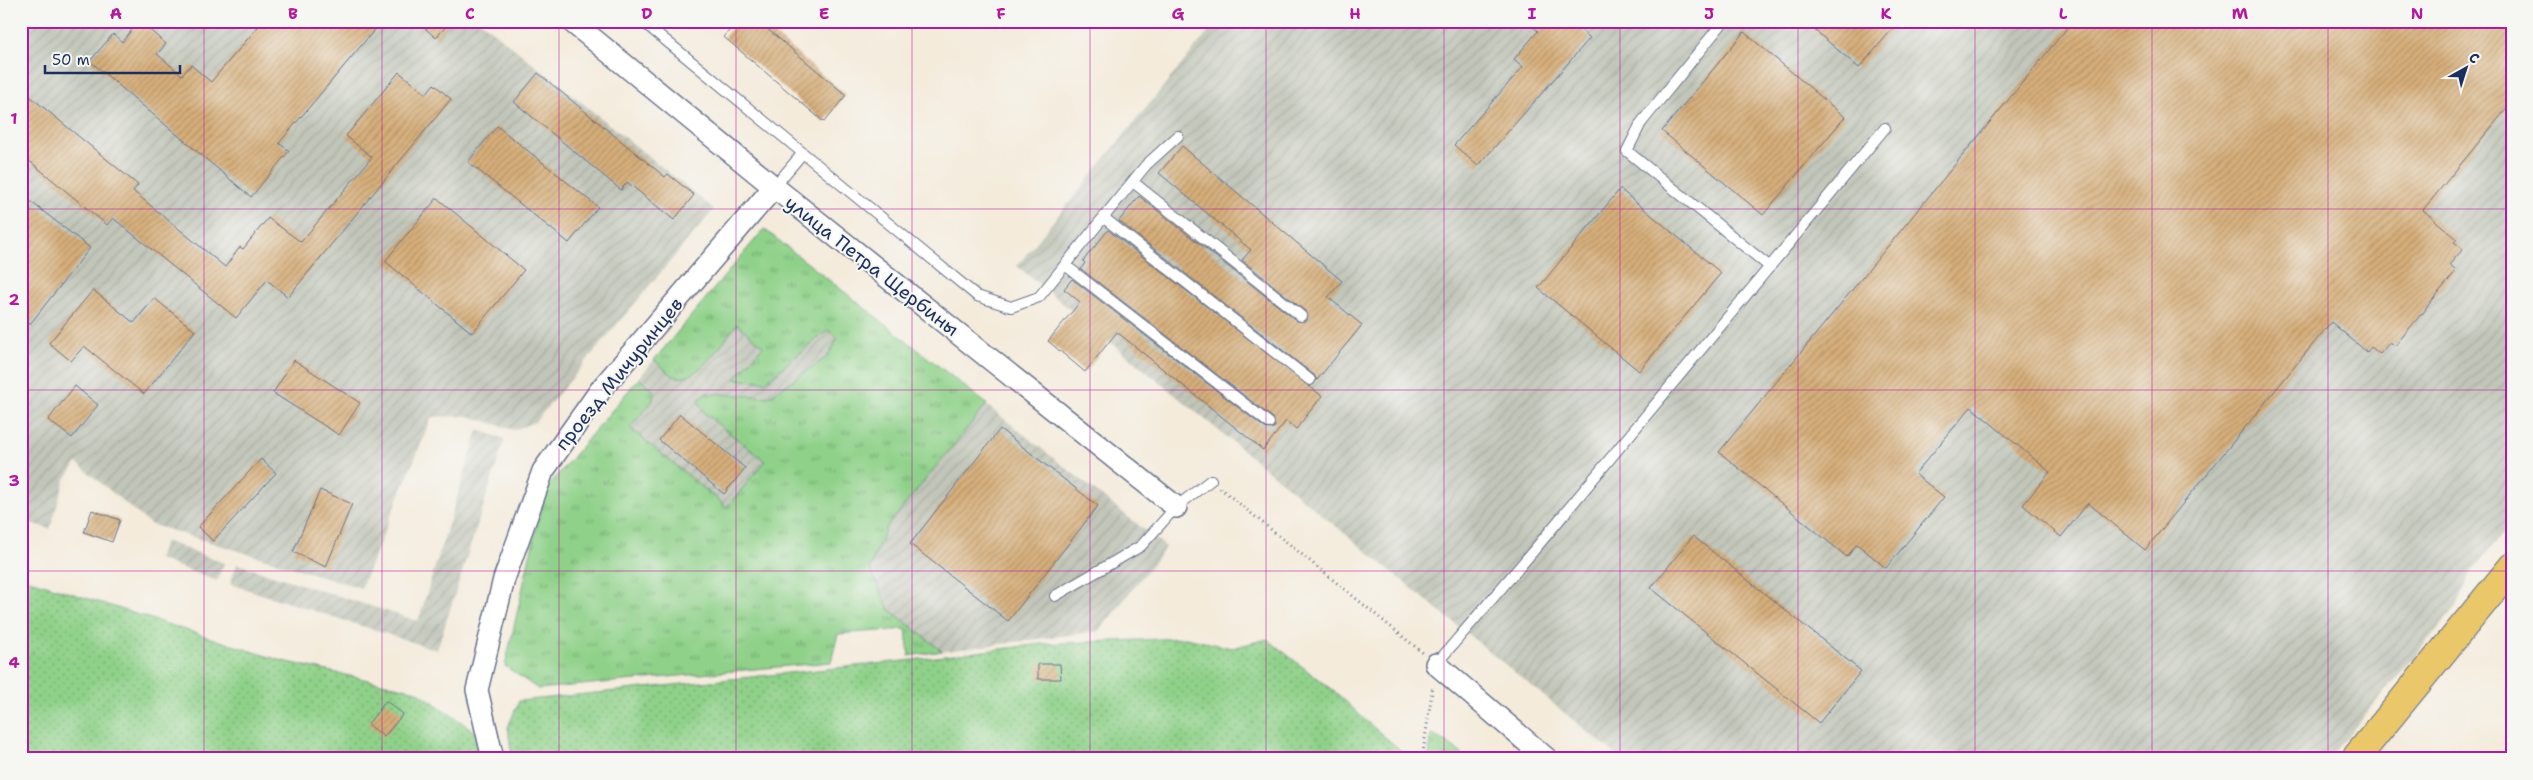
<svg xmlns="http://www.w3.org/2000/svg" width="2533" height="780" font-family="'Shantell Sans',sans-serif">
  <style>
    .industrial { fill: url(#industrial-furrows) }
    .grass { fill: url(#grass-tufts); stroke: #558074 }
    .garden { fill: url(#garden-dots); stroke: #558074 }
    .building { fill: url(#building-hatch) }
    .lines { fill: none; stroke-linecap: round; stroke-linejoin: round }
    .service-casing { stroke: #67718a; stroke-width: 12 }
    .minor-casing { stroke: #67718a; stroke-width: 24 }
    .trunk-casing { stroke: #67718a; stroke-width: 30 }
    .path { stroke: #67718a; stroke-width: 3; stroke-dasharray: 1 4; stroke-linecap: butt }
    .service { stroke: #fff; stroke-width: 10 }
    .minor { stroke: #fff; stroke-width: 21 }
    .trunk { stroke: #eac769; stroke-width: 28 }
    .grid { fill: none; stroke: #b5179e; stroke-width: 1; stroke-opacity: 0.55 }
    .labels { text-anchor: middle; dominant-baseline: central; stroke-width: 4; stroke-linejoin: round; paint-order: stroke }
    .street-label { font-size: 19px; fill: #1b2f5e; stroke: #f6f6f2 }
    .neatline { fill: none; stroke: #b5179e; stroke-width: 2 }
    .grid-label { font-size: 16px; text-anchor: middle; font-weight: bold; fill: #b5179e }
  </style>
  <defs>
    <pattern id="industrial-furrows" width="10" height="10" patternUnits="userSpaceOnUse" patternTransform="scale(1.25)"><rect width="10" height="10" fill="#c2c6b9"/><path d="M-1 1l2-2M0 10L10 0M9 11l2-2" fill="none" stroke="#a6aaa1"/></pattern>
    <pattern id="grass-tufts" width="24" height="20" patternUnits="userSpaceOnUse" patternTransform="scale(1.25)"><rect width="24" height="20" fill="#8fd189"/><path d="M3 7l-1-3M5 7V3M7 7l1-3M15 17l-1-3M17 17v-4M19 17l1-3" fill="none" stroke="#74aa73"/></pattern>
    <pattern id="garden-dots" width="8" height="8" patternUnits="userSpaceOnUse" patternTransform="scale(1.25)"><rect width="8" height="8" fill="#8fd189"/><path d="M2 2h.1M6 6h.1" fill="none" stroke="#74aa73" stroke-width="1.8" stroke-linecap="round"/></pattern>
    <pattern id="building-hatch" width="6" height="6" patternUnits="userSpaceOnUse" patternTransform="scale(1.25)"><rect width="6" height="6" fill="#d7af7a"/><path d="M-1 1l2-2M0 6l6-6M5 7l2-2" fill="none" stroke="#ae8f67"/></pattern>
  </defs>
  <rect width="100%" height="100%" fill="#f6f6f2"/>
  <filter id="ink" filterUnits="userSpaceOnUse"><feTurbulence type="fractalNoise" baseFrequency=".02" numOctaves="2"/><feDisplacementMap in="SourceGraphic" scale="10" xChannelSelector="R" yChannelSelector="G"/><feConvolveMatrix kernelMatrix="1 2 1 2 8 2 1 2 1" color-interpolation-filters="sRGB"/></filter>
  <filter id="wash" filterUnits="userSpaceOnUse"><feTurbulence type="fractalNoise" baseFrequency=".0096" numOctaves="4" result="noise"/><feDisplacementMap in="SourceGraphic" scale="20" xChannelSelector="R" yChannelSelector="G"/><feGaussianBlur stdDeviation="1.12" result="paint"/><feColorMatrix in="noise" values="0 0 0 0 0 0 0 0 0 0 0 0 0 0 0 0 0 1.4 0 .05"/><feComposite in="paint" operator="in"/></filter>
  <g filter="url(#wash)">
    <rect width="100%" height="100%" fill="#f4ebdb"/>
    <g class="industrial">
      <polygon points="21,21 480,21 714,209 535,422 514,430 468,416 432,417 361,588 150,524 77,463 65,479 50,529 21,520"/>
      <polygon points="1217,21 2512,21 2512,522 2472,571 2456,607 2328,759 1621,759 1017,266"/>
      <polygon points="764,229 1166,547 1099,631 909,656 906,629 838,634 831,662 538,689 505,666 545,490"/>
      <polygon points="478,430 505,439 437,650 230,584 237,564 418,621"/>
      <polygon points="165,541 224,563 217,581 158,559"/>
    </g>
    <g class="grass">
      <path d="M764,229l223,175 -101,124 -16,40 19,41 53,42 -33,5 -3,-27 -68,5 -7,28 -293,27 -33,-23 40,-176 94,-112 15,13 -1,9 -23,28 97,79 38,-46 -60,-47 -7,-14 9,-7 61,4 59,-40 11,-19 -10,-8 -63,52 -30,-3 28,-33 -26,-22c-13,16 -39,58 -60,53 -8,-2 -16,-12 -23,-17z"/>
      <polygon points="1431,734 1454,747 1467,759 1429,759"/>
    </g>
    <g class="garden">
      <polygon points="21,577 279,660 417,691 477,733 482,759 21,759"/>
      <polygon points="1186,638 1232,648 1267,639 1341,697 1366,721 1411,759 512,759 508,727 519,701 904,661 1041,644"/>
    </g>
    <g id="blocks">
      <g class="building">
        <polygon points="139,21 166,44 157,54 182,75 191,65 211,82 263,21 382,21 279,143 289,151 251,197 90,61 113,34 122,42"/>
        <polygon points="417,21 451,21 436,38"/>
        <polygon points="737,21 758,21 846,95 824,122 724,37"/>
        <polygon points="1527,21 1572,21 1590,38 1478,166 1454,145 1523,67 1514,59 1538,31"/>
        <polygon points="1804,21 1899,21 1859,68"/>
        <polygon points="2073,21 2512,21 2512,102 2423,210 2457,239 2454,242 2463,249 2449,265 2456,271 2395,346 2390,342 2380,354 2371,347 2367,352 2331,322 2145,550 2088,503 2061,537 2023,505 2050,472 1971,407 1915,474 1944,497 1886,568 1857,544 1847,557 1719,452"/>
        <polygon points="1744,32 1845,117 1763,215 1662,131"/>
        <polygon points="399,72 426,94 434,84 451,99 288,297 267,280 236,318 113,218 107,225 21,154 21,89 138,185 133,191 225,267 240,247 243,249 268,218 301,242 372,157 346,136"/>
        <polygon points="538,73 665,177 668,174 694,195 674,220 627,182 621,190 514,102"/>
        <polygon points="497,126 598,207 569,243 468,162"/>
        <polygon points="1182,146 1342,281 1328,297 1362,325 1317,380 1314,375 1119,221 1139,196 1297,321 1306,321 1308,317 1305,311 1242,260 1251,250 1159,173"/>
        <polygon points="1620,189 1721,273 1639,371 1538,288"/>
        <polygon points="21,194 90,248 30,324 21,318"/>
        <polygon points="437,198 524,270 472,333 385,261"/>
        <polygon points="1108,230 1322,396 1296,429 1286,421 1263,450 1117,332 1085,372 1048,341 1080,302 1064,289 1072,279 1265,428 1271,429 1275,427 1273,418 1081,269 1085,263 1083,261"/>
        <polygon points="93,290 134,323 154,298 195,331 144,394 84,346 71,361 49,343"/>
        <polygon points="294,360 360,403 339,435 273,393"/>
        <polygon points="75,386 98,405 72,438 48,420"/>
        <polygon points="680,414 745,468 724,494 659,440"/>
        <polygon points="1000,429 1098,506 1008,621 910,544"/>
        <polygon points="261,459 276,473 213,541 198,527"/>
        <polygon points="320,490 352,504 326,567 293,552"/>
        <polygon points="92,510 120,520 112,542 84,532"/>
        <polygon points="1693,536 1861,671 1819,723 1651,588"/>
        <polygon points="1038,664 1060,664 1061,679 1038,679"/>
        <polygon points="386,701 403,714 384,737 368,724"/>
      </g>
    </g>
  </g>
  <g filter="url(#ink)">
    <use href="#blocks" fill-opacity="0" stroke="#67718a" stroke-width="1"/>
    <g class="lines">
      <g class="service-casing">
        <g id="service">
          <polyline points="642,21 977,296 1011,307 1039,297 1146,165 1178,136"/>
          <polyline points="1724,21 1641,123 1627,151 1770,267"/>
          <polyline points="1133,182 1301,316"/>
          <polyline points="774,187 802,154"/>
          <polyline points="1104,218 1310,380"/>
          <polyline points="1065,265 1269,423"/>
          <polyline points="1055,596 1141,546 1176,507 1211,480"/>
          <polyline points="1436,664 1535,549 1885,128"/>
        </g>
      </g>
      <g class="minor-casing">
        <g id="minor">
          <polyline points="571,21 774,187 1176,507"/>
          <polyline points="1436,664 1547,759"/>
          <polyline points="493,759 477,690 504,579 543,471 602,388 774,187"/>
        </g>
      </g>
      <g class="trunk-casing">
        <polyline id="trunk" points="2355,759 2512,567"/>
      </g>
      <g class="path">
        <polyline points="1220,488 1423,653"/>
        <polyline points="1422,759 1433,685"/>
      </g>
      <use href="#service" class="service"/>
      <use href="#minor" class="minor"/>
      <use href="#trunk" class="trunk"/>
    </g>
  </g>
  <path class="grid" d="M204,21v738M382,21v738M559,21v738M736,21v738M912,21v738M1090,21v738M1266,21v738M1444,21v738M1620,21v738M1798,21v738M1975,21v738M2152,21v738M2328,21v738M21,209h2491M21,390h2491M21,571h2491"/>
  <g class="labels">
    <g class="street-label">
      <text transform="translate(872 266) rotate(38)">улица Петра Щербины</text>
      <text transform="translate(619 374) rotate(-51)">проезд Мичуринцев</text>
    </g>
  </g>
  <rect width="2533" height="780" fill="none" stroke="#f6f6f2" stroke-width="55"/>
  <g transform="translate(2466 68) rotate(39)" stroke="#f6f6f2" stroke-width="4" paint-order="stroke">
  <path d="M0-4L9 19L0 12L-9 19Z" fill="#1b2f5e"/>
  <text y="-8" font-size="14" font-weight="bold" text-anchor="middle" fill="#1b2f5e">С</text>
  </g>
  <path d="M45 65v8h135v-8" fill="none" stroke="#1b2f5e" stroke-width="2.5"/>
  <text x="52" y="65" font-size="15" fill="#1b2f5e" stroke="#f6f6f2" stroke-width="4" paint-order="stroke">50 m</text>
  <rect x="28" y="28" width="2478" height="724" class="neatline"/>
  <g class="grid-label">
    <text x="116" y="19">A</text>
    <text x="293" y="19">B</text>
    <text x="470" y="19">C</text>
    <text x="647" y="19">D</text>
    <text x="824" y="19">E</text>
    <text x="1001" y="19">F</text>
    <text x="1178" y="19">G</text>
    <text x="1355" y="19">H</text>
    <text x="1532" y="19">I</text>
    <text x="1709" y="19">J</text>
    <text x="1886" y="19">K</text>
    <text x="2063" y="19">L</text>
    <text x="2240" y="19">M</text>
    <text x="2417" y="19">N</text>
    <text x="14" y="124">1</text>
    <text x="14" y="305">2</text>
    <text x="14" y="486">3</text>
    <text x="14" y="668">4</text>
  </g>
</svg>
